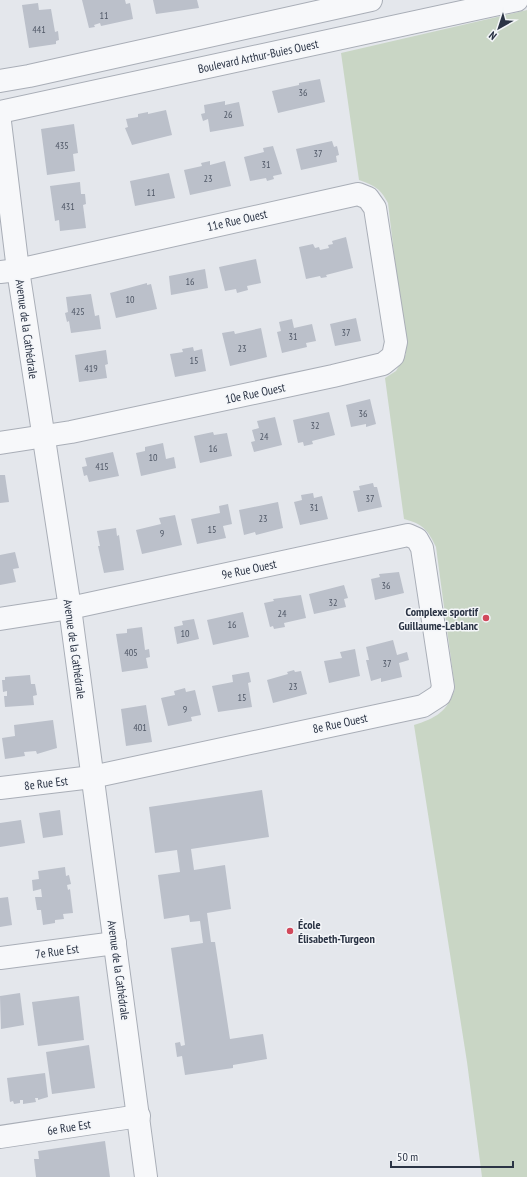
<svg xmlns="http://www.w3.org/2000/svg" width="527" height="1177" font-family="'PT Sans Narrow',sans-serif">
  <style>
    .green { fill: #c9d6c5 }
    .building { fill: #bbc0ca }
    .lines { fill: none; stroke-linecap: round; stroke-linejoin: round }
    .minor-casing { stroke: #a9aeb7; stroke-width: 24 }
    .minor { stroke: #f7f8fa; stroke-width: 22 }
    .poi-dot { fill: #d1495b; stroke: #f4f6f9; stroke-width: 1.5 }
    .labels { text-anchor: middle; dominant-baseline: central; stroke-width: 3; stroke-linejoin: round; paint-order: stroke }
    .number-label { font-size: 10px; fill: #4f5766 }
    .street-label { font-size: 12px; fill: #2b3445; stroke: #f4f6f9 }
    .poi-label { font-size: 12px; font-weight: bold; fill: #2b3445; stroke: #f4f6f9; text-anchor: end }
  </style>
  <rect width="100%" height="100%" fill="#e4e7ec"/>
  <path class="green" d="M527,10v1167h-45l-15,-115 -53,-337c22,-7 33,-13 41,-36l-19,-142c-8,-17 -13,-23 -32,-28l-19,-141 11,-7 10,-17 -18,-151c-8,-15 -13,-17 -29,-23l-18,-127z"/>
  <g class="building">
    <polygon points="82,0 125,0 126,4 130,3 133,19 101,26 100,23 94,25 95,27 89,28"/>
    <polygon points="153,0 197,0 199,8 156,14"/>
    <polygon points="38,3 39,10 51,9 55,32 58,31 59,40 56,41 56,44 29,48 22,5"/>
    <polygon points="320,79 325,102 278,113 272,91 299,85 299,83"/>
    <polygon points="225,101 225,105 239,102 244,126 210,132 208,119 203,121 201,114 205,113 204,105"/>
    <polygon points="166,110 172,135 132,145 125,128 128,127 126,119 138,117 138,114 148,112 148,114"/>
    <polygon points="74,124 78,153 73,154 75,171 47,175 41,129"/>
    <polygon points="332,141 334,147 337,146 339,155 336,156 337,162 301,170 296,149"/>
    <polygon points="273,146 282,174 273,176 274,179 267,181 266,178 250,181 244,157 264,152 263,148"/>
    <polygon points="210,161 210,165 225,161 231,186 190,195 184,170 202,166 201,163"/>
    <polygon points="169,173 175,198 135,206 130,181"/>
    <polygon points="80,182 81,194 85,194 86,204 83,205 86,228 60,231 59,220 55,221 50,186"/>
    <polygon points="346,237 353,268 326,275 327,277 321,278 320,276 306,279 299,247 313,244 315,248 319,247 320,250 329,248 328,245 333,244 332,241"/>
    <polygon points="256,259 261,283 247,286 248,290 237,293 236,289 225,291 219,267"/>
    <polygon points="205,269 208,288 171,295 169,276"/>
    <polygon points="147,283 147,285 151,284 157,309 116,318 110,293"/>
    <polygon points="91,294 95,316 99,315 101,329 71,333 69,321 67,322 65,313 68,312 66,297"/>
    <polygon points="356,318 361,341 335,346 330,324"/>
    <polygon points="292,319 294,328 312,324 316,341 306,343 307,347 282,353 277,332 281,331 279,322"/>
    <polygon points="261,328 267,357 230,366 222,333 234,331 235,334"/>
    <polygon points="193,347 194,351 202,349 206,371 175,377 170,354 183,352 182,349"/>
    <polygon points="106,350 108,364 105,365 107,378 79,382 75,355"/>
    <polygon points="370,399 376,424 366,427 366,424 351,427 346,405"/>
    <polygon points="329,412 335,435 312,441 313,444 304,446 303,442 298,443 293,420"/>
    <polygon points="275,417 282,445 254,452 251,442 255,441 252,430 259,428 257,421"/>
    <polygon points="213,432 214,435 227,433 232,456 200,463 194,436"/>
    <polygon points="163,443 166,459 174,457 176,468 141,476 136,453 145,451 145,447"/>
    <polygon points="113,452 119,476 89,482 87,475 84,476 82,467 87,466 85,458"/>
    <polygon points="0,475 5,475 9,502 0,503"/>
    <polygon points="373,483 374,487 377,487 382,507 358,512 353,491 360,490 359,486"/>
    <polygon points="313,493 314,498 322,496 328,519 300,525 294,502 302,500 301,495"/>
    <polygon points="278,502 283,528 256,535 255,532 244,535 239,510"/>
    <polygon points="228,504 232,524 223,526 226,538 197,544 191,519 220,513 219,506"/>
    <polygon points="175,515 182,545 142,554 136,530 161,524 159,518"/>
    <polygon points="116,528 117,536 119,535 124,570 104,573 98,546 100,546 97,531"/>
    <polygon points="15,552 19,568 13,569 16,582 0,585 0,555"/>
    <polygon points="399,572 404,593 375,600 371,579 380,577 379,574"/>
    <polygon points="344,585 348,598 344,599 346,607 314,614 309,594"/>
    <polygon points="301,595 306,618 284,623 285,627 274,629 273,626 270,627 264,603 274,601 273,599"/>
    <polygon points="243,612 249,637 213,645 207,620"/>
    <polygon points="194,619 199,639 177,644 174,627 183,625 182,621"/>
    <polygon points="142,627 145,650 149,649 150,657 146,658 148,668 122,672 116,634 127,633 127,629"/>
    <polygon points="393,640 397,655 407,652 409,660 399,663 402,677 381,682 381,678 371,681 366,660 369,660 366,647"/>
    <polygon points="355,649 360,676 329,683 324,661 342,658 340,652"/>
    <polygon points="294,670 295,672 301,671 307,694 273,703 267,680 288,674 287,672"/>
    <polygon points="249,672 251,682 248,683 252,707 218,712 212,686 233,682 232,675"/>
    <polygon points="30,675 31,684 35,684 37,695 33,696 34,705 5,707 4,696 7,696 7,691 3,692 2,680 5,680 5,677"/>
    <polygon points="185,688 186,692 195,690 201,715 191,717 192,721 168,726 161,698 175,695 174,691"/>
    <polygon points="146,705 152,742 126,746 121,709"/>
    <polygon points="53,720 57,748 37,754 36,751 24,752 25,756 5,759 2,738 15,736 14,725"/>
    <polygon points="262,790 269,837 191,849 194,870 225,865 231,909 207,913 211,942 215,942 230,1039 263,1034 267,1059 233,1065 233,1068 185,1075 182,1056 177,1057 175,1043 180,1042 181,1046 185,1045 171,948 203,943 200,921 190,922 189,915 164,919 158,875 180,872 177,850 155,853 149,807"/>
    <polygon points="60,810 63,835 43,838 39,813"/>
    <polygon points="21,820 25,843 0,847 0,823"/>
    <polygon points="65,867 66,876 69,875 71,884 67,885 68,890 70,889 73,913 63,914 64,919 55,920 55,923 43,925 41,910 37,910 35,897 42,897 41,889 33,891 32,880 39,879 38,871"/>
    <polygon points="8,897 12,925 0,927 0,898"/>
    <polygon points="20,993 24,1025 1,1029 0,996"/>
    <polygon points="79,996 84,1040 38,1046 32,1002"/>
    <polygon points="89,1045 95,1088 52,1094 46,1052"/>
    <polygon points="45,1073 48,1097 38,1100 38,1098 35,1098 36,1102 23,1104 23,1100 20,1100 20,1103 14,1104 13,1101 10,1102 7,1078"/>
    <polygon points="105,1141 110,1177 36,1177 34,1159 39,1159 38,1151"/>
  </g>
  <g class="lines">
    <g class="minor-casing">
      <g id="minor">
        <polyline points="0,81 29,76 371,0"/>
        <polyline points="0,112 517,0"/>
        <polyline points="0,122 18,270 70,608 146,1177"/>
        <polyline points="0,272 18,270 358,194 368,198 375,208 396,342 393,356 383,364 333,376 71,432 0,443"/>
        <polyline points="0,619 70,608 408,535 417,539 422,548 443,687 440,695 423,706 92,777 0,788"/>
        <polyline points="0,958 115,943"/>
        <polyline points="0,1137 139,1116"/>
      </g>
    </g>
    <use href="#minor" class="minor"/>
  </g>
  <g class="poi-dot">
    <circle cx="486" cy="618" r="4"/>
    <circle cx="290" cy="931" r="4"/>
  </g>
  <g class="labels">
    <g class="number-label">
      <text x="104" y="15">11</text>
      <text x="39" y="29">441</text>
      <text x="303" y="92">36</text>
      <text x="228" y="114">26</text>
      <text x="62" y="145">435</text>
      <text x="318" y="153">37</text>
      <text x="266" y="164">31</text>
      <text x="208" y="178">23</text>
      <text x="151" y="192">11</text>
      <text x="68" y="206">431</text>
      <text x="190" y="281">16</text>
      <text x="130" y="299">10</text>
      <text x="78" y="311">425</text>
      <text x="346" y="332">37</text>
      <text x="293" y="336">31</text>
      <text x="242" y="348">23</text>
      <text x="194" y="360">15</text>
      <text x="91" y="368">419</text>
      <text x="363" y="413">36</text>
      <text x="315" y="425">32</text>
      <text x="264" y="436">24</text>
      <text x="213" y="448">16</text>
      <text x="153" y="457">10</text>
      <text x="102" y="466">415</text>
      <text x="370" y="498">37</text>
      <text x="314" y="507">31</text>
      <text x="263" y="518">23</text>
      <text x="212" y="529">15</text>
      <text x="162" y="533">9</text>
      <text x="386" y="585">36</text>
      <text x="333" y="602">32</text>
      <text x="282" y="613">24</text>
      <text x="232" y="624">16</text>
      <text x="185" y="633">10</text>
      <text x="131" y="652">405</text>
      <text x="387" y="663">37</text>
      <text x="293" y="686">23</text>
      <text x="242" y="697">15</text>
      <text x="185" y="709">9</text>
      <text x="140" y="727">401</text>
    </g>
    <g class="street-label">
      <text transform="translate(258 56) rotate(-12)">Boulevard Arthur-Buies Ouest</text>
      <text transform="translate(237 220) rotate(-13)">11e Rue Ouest</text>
      <text transform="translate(27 329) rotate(82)">Avenue de la Cathédrale</text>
      <text transform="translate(255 393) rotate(-12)">10e Rue Ouest</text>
      <text transform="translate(249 569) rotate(-12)">9e Rue Ouest</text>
      <text transform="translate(75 649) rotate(82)">Avenue de la Cathédrale</text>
      <text transform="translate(340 723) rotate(-12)">8e Rue Ouest</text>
      <text transform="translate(46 783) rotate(-7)">8e Rue Est</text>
      <text transform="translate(57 951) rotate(-8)">7e Rue Est</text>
      <text transform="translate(119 970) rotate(82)">Avenue de la Cathédrale</text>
      <text transform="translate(69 1127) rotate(-9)">6e Rue Est</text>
    </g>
    <g class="poi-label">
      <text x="478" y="611">Complexe sportif<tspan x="478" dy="14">Guillaume-Leblanc</tspan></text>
      <text x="298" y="924" text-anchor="start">École<tspan x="298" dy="14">Élisabeth-Turgeon</tspan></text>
    </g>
  </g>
  <g transform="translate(499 28) rotate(219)" stroke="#f4f6f9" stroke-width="3" paint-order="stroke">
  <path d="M0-3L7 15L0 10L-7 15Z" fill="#2b3445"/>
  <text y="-6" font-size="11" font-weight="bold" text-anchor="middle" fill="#2b3445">N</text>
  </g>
  <path d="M391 1161v6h122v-6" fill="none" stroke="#2b3445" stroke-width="2"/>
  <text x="397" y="1161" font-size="12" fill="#2b3445" stroke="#f4f6f9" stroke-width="3" paint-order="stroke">50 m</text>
</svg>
